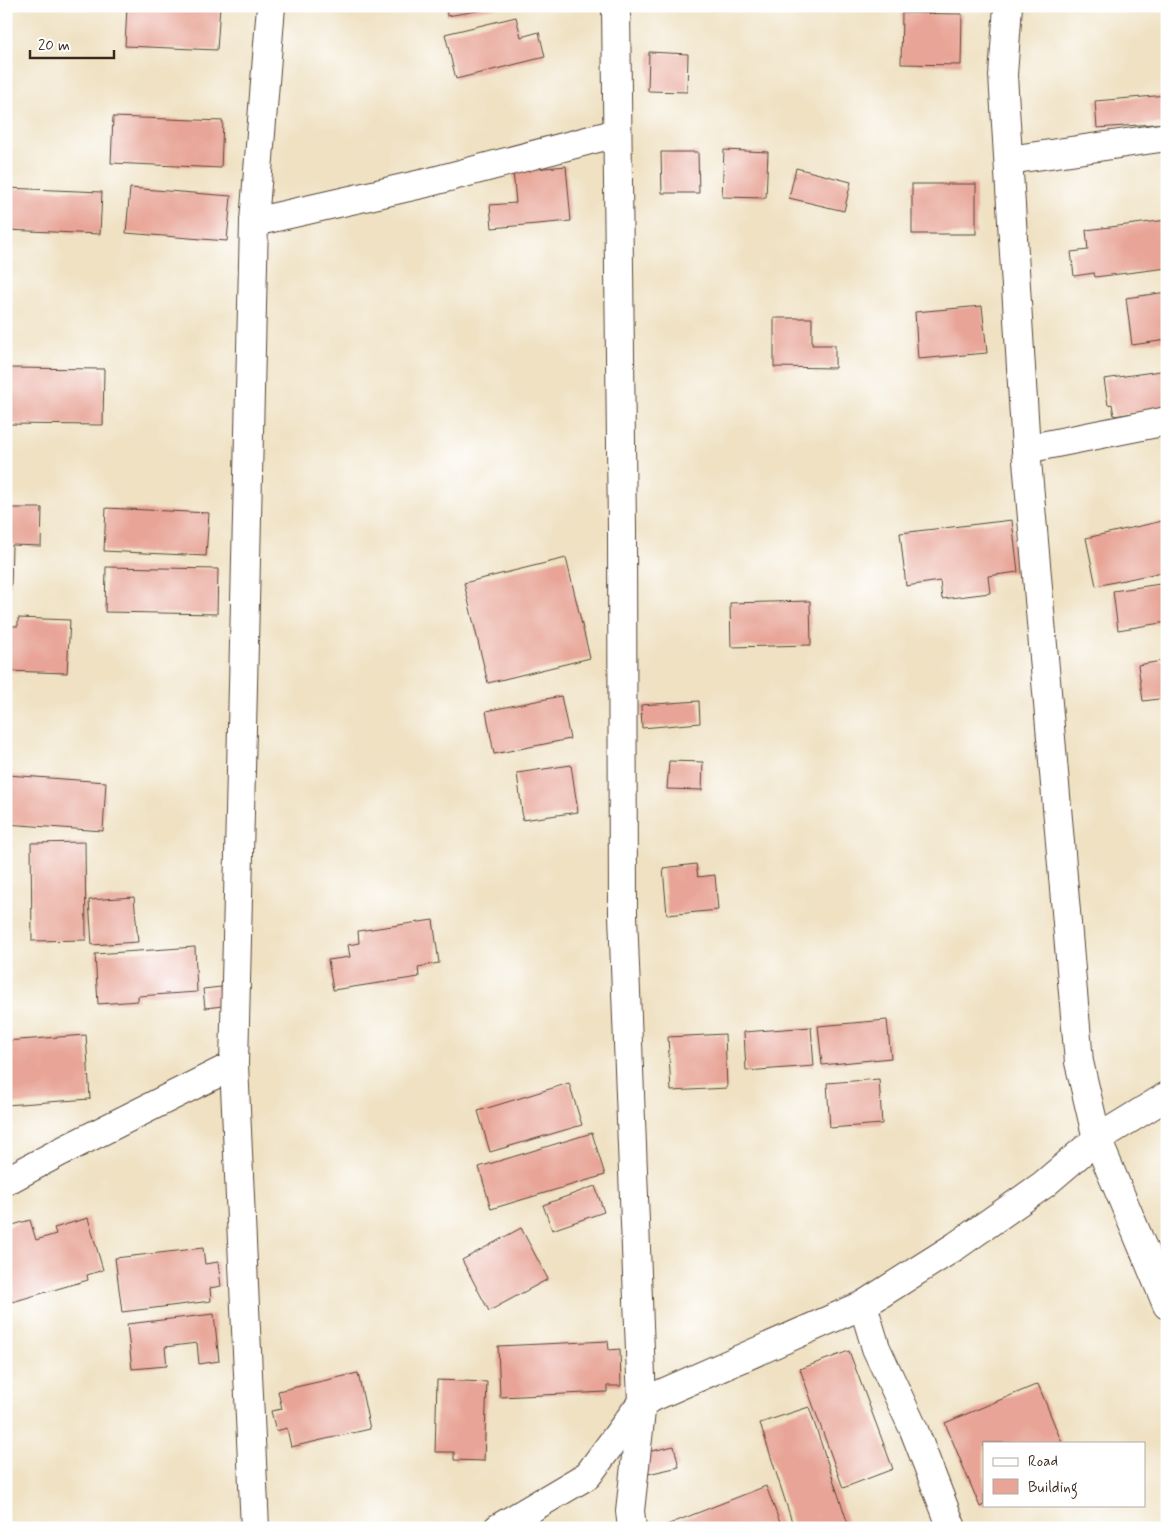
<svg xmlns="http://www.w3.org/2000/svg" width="1173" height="1534" font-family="Mynerve,sans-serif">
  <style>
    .building { fill: #e8a597 }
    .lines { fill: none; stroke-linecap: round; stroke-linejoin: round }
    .minor-casing { stroke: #564537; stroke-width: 30 }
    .minor { stroke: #fff; stroke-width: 28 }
  </style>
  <rect width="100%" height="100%" fill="#fff"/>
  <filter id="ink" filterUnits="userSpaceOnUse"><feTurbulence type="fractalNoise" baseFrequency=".02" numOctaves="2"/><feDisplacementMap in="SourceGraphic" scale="10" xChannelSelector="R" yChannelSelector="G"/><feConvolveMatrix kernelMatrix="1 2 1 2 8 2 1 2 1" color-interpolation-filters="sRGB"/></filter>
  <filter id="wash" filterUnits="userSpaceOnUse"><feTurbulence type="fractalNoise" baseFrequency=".0096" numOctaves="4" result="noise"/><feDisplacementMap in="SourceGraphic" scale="20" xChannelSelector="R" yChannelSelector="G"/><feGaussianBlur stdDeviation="1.12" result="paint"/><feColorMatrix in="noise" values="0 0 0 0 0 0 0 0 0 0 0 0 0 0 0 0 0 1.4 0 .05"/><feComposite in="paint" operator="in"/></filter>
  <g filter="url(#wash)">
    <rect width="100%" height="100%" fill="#efe1c2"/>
    <g id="blocks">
      <g class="building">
        <polygon points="127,6 220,6 217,50 125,46"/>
        <polygon points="446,6 501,6 501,7 447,16"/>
        <polygon points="902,13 962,14 961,65 901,64"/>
        <polygon points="516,17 521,37 539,32 545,57 456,79 445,34"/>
        <polygon points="649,52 688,54 687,92 648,91"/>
        <polygon points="1167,95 1167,123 1097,128 1095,101"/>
        <polygon points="113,117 223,121 221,168 111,163"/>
        <polygon points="724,150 768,152 766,198 722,197"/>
        <polygon points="661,152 698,152 699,193 662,193"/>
        <polygon points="566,166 571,221 492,228 490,205 516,203 513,171"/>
        <polygon points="796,168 851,182 844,211 789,198"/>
        <rect x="912" y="184" width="64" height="50"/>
        <polygon points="6,188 102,192 100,234 6,230"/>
        <polygon points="130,188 231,196 227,241 126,233"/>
        <polygon points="1167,220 1167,268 1095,277 1094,273 1074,276 1071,252 1088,250 1086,230"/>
        <polygon points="1167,292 1167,340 1132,345 1126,298"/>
        <polygon points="982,306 987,353 918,359 915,312"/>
        <polygon points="774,318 812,318 812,345 835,345 835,368 774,367"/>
        <polygon points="6,368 104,369 103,425 6,424"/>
        <polygon points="1167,370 1167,408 1114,416 1112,404 1108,405 1104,379"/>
        <polygon points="6,508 42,508 41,546 12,545 11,586 6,585"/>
        <polygon points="106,508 209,513 206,556 104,551"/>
        <polygon points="1012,520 1018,572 988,576 990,593 942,599 940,581 906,586 900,533"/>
        <polygon points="1167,520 1167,571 1096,586 1086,538"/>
        <polygon points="566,558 590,658 488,683 464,583"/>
        <polygon points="106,567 218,569 217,614 105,612"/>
        <polygon points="1167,583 1167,622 1118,630 1113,591"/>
        <polygon points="810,601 811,645 731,647 730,603"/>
        <polygon points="18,618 70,620 67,673 7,671 6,626 18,626"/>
        <polygon points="1167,660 1167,698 1143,701 1138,665"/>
        <polygon points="561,696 570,739 494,754 486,711"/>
        <polygon points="699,701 700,723 642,728 641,705"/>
        <polygon points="669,761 703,762 702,790 667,789"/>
        <polygon points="571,765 578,812 523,820 517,773"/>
        <polygon points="7,775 106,782 103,831 6,824"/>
        <polygon points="85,842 86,940 32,941 31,843"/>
        <polygon points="696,864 698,877 715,875 718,910 667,915 663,868"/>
        <polygon points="134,897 138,942 92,945 89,900"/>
        <polygon points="433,920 439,963 418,967 419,977 333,990 328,960 350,957 348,945 359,943 358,931"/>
        <polygon points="195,947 197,992 138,996 138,1001 98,1004 95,954"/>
        <polygon points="221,987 223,1006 205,1008 203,989"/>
        <polygon points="887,1020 891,1058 822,1065 818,1026"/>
        <polygon points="811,1027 814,1066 746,1071 744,1032"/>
        <polygon points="725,1034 727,1088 671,1091 668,1037"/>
        <polygon points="86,1035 90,1099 6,1105 6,1041"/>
        <polygon points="879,1079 882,1124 830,1128 827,1083"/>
        <polygon points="569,1083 582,1125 490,1152 478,1111"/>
        <polygon points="592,1133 605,1175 491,1209 479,1167"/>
        <polygon points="595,1186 604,1212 552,1230 543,1205"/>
        <polygon points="88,1218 103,1270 87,1275 88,1280 12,1302 6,1282 6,1227 30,1220 36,1240 56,1234 54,1228"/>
        <polygon points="521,1228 548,1279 489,1311 462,1260"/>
        <polygon points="203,1248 205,1264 218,1262 221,1286 210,1288 211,1301 122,1312 115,1258"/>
        <polygon points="214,1314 219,1361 199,1364 197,1343 165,1347 167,1366 132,1369 127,1324"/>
        <polygon points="608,1341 609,1350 620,1349 621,1386 607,1386 607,1392 500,1397 498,1346"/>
        <polygon points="849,1351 893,1469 843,1488 800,1369"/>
        <polygon points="358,1373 370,1429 291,1447 287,1428 276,1431 271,1411 282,1409 278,1391"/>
        <polygon points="437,1380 487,1382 484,1461 454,1460 454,1452 435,1452"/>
        <polygon points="1038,1384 1062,1443 984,1443 984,1505 980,1507 945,1423"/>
        <polygon points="809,1407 849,1527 846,1528 794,1528 760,1423"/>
        <polygon points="674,1446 679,1467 648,1474 643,1453"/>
        <polygon points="766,1486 782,1528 659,1528"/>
      </g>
    </g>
  </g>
  <g filter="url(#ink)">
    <use href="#blocks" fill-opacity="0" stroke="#564537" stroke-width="1"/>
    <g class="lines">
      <g class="minor-casing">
        <g id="minor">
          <polyline points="616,6 622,530 623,915 642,1402 630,1511 632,1528"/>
          <polyline points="1008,6 1003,75 1026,449 1079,1062 1097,1139 1167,1305"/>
          <polyline points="1009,160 1167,137"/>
          <polyline points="254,222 426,183 617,133"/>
          <polyline points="1026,449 1167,421"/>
          <polyline points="6,1181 60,1152 234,1065"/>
          <polyline points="863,1305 876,1348 914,1430 952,1528"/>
          <polyline points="255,1528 234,1065 254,222 271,6"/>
          <polyline points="498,1528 588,1475 642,1402 863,1305 956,1246 1043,1185 1097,1139 1167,1096"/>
        </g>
      </g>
      <use href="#minor" class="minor"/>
    </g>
  </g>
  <rect width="1173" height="1534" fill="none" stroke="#fff" stroke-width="25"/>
  <rect x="983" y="1442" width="162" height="65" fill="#ffffff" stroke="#b1aaa5"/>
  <rect x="993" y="1458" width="25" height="8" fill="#ffffff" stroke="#b1aaa5"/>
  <text x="1028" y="1466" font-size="15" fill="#3b2a1e">Road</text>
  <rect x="993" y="1479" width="25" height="15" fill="#e8a597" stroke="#b1aaa5"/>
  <text x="1028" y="1492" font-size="15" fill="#3b2a1e">Building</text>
  <path d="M30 50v8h84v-8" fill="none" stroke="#3b2a1e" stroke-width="2.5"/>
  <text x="38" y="50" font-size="15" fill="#3b2a1e" stroke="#ffffff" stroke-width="4" paint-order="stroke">20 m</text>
</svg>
